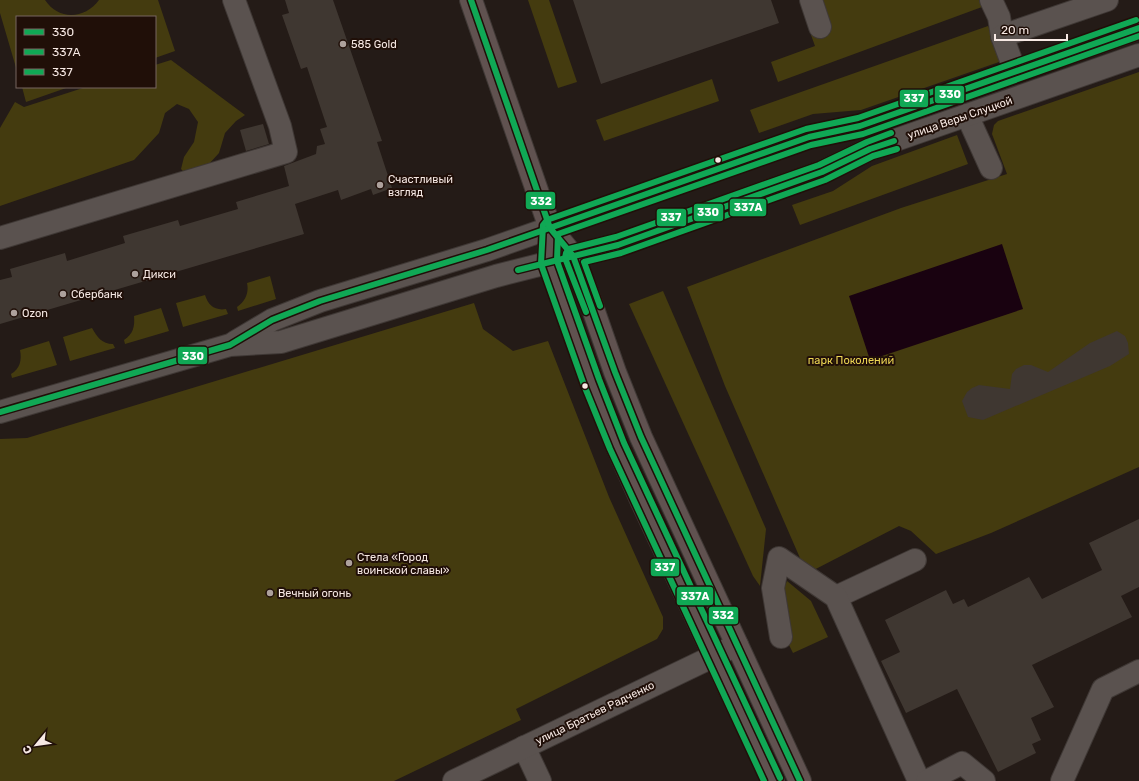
<svg xmlns="http://www.w3.org/2000/svg" width="1139" height="781" font-family="Rubik,sans-serif">
  <style>
    .green { fill: #443b0f }
    .water { fill: #190210 }
    .building { fill: #3f3731 }
    .lines { fill: none; stroke-linecap: round; stroke-linejoin: round }
    .minor-casing { stroke: #3f3835; stroke-width: 24 }
    .major-casing { stroke: #3f3835; stroke-width: 24 }
    .minor { stroke: #5a524f; stroke-width: 22 }
    .major { stroke: #605250; stroke-width: 22 }
    .bus-1-casing { stroke: #200f08; stroke-width: 9 }
    .bus-2-casing { stroke: #200f08; stroke-width: 9 }
    .bus-3-casing { stroke: #200f08; stroke-width: 9 }
    .bus-4-casing { stroke: #200f08; stroke-width: 9 }
    .bus-1 { stroke: #10a855; stroke-width: 6 }
    .bus-2 { stroke: #10a855; stroke-width: 6 }
    .bus-3 { stroke: #10a855; stroke-width: 6 }
    .bus-4 { stroke: #10a855; stroke-width: 6 }
    .poi-dot { fill: #ada19c; stroke: #200f08; stroke-width: 1.5 }
    .bus-dot { fill: #f7e9e4; stroke: #200f08; stroke-width: 1.5 }
    .labels { text-anchor: middle; dominant-baseline: central; stroke-width: 4; stroke-linejoin: round; paint-order: stroke }
    .poi-label { font-size: 11px; fill: #f7e9e4; stroke: #200f08; text-anchor: start }
    .street-label { font-size: 11px; fill: #f7e9e4; stroke: #200f08 }
    .park-label { font-size: 11px; fill: #edd654; stroke: #200f08 }
    .line-badge { stroke: #200f08; stroke-width: 1.5 }
    .badge-label { font-size: 11px; text-anchor: middle; font-weight: bold; fill: #fff }
  </style>
  <rect width="100%" height="100%" fill="#241b17"/>
  <g class="green">
    <path d="M0,0h45c14,21 40,19 54,0h59l17,51 -20,7v-41h-138v54l-17,-58z"/>
    <polygon points="528,0 549,0 577,82 558,88"/>
    <polygon points="821,0 979,0 982,7 778,82 771,62 815,46 811,35 829,26"/>
    <polygon points="988,26 1000,53 999,62 861,110 813,114 759,133 750,110"/>
    <polygon points="171,60 245,115 236,121 225,133 219,153 208,165 187,175 181,169 184,157 194,142 198,122 189,109 177,104 165,113 159,133 134,160 0,206 0,128 15,102 24,107 86,87 155,87 155,65"/>
    <polygon points="1139,72 1139,467 991,533 936,554 911,531 899,526 808,573 800,558 725,386 687,287 901,208 1007,174 992,134 994,125 998,121"/>
    <polygon points="712,79 719,101 604,141 596,120"/>
    <polygon points="22,87 69,87 26,102"/>
    <polygon points="957,135 968,164 800,225 792,205 833,191 872,166"/>
    <path d="M270,276l6,23 -38,12 -1,-4c9,-6 12,-15 10,-24z"/>
    <polygon points="663,291 766,529 760,586 753,576 629,304"/>
    <path d="M205,295c3,10 10,16 21,14l2,5 -45,13 -7,-24z"/>
    <polygon points="474,303 483,329 513,351 548,341 609,497 663,617 663,629 657,639 516,709 521,720 394,781 0,781 0,439 27,438"/>
    <path d="M161,308l8,23 -44,13 -1,-4c9,-6 11,-13 10,-24z"/>
    <path d="M92,328c5,9 10,16 21,16l2,4 -45,13 -7,-24z"/>
    <path d="M49,341l8,24 -45,13 -1,-4c9,-5 11,-14 9,-24z"/>
    <polygon points="787,581 811,601 828,637 793,653 786,639 783,590"/>
  </g>
  <polygon class="water" points="1002,244 1023,309 870,360 849,296"/>
  <g class="building">
    <polygon points="285,0 333,0 382,141 377,142 392,188 373,195 371,189 341,200 338,190 295,204 304,234 0,324 0,280 12,277 10,269 65,253 67,261 125,243 123,236 178,220 180,226 238,209 236,202 289,186 284,166 316,154 317,146 325,144 320,129 327,127 307,67 301,69 282,15 289,13"/>
    <polygon points="573,0 771,0 779,23 601,84"/>
    <polygon points="263,124 269,144 246,151 240,130"/>
    <polygon points="1117,331 1125,336 1128,343 1129,354 1110,366 983,420 968,417 962,401 967,392 972,388 979,385 1010,389 1012,374 1016,369 1024,365 1031,365 1048,372 1090,343"/>
    <polygon points="1139,519 1139,587 1121,596 1132,617 1032,665 1054,707 1031,718 1041,740 1032,744 1036,753 998,772 957,689 906,713 881,661 900,652 885,620 946,590 953,604 964,599 968,607 1029,577 1042,599 1102,570 1089,543"/>
  </g>
  <g class="lines">
    <g class="minor-casing">
      <g id="minor">
        <polyline points="811,0 820,27"/>
        <polyline points="991,0 999,17 1002,36 1015,71"/>
        <polyline points="1002,36 1107,0"/>
        <polyline points="967,115 991,168"/>
        <polyline points="0,238 286,152 280,126 234,0"/>
        <polyline points="235,342 272,320 320,301 487,250 809,137 860,126 1139,28"/>
        <polyline points="0,412 230,345 281,342 496,276 618,245 822,172 870,149 1139,55"/>
        <polyline points="836,597 915,560"/>
        <polyline points="781,637 773,588 779,558 836,597 919,781"/>
        <polyline points="524,747 540,781"/>
        <polyline points="454,781 737,645"/>
        <polyline points="927,781 962,763 984,781"/>
        <polyline points="1062,781 1103,689 1139,671"/>
      </g>
    </g>
    <g class="major-casing">
      <g id="major">
        <polyline points="471,0 550,228 549,262 592,382 617,446 642,502 773,781"/>
        <polyline points="550,228 573,256 591,303 615,372 641,437 800,781"/>
      </g>
    </g>
    <use href="#minor" class="minor"/>
    <use href="#major" class="major"/>
    <g class="bus-1-casing">
      <g id="bus-1">
        <polyline points="518,270 618,245 822,172 870,149 894,141"/>
        <polyline points="0,412 230,345 272,320 320,301 487,250 809,137 860,126 1139,28"/>
      </g>
    </g>
    <g class="bus-2-casing">
      <g id="bus-2">
        <polyline points="600,306 584,262 621,253 825,180 873,156 897,149"/>
        <polyline points="780,778 624,443 599,379 557,261 558,234 811,145 863,134 1139,36"/>
      </g>
    </g>
    <g class="bus-3-casing">
      <g id="bus-3">
        <polyline points="586,312 565,258 566,253 569,249 616,237 819,165 867,142 891,133"/>
        <polyline points="764,781 610,449 584,385 541,264 543,225 547,220 806,129 858,118 1136,20"/>
      </g>
    </g>
    <g class="bus-4-casing">
      <polyline id="bus-4" points="471,0 550,228 573,256 615,372 641,437 800,781"/>
    </g>
    <use href="#bus-1" class="bus-1"/>
    <use href="#bus-2" class="bus-2"/>
    <use href="#bus-3" class="bus-3"/>
    <use href="#bus-4" class="bus-4"/>
  </g>
  <g class="poi-dot">
    <circle cx="343" cy="44" r="4"/>
    <circle cx="380" cy="185" r="4"/>
    <circle cx="135" cy="274" r="4"/>
    <circle cx="63" cy="294" r="4"/>
    <circle cx="14" cy="313" r="4"/>
    <circle cx="349" cy="563" r="4"/>
    <circle cx="270" cy="593" r="4"/>
  </g>
  <g class="bus-dot">
    <circle cx="718" cy="160" r="3.5"/>
    <circle cx="585" cy="386" r="3.5"/>
  </g>
  <g class="labels">
    <g class="poi-label">
      <text x="351" y="44">585 Gold</text>
      <text x="388" y="179">Счастливый<tspan x="388" dy="13">взгляд</tspan></text>
      <text x="143" y="274">Дикси</text>
      <text x="71" y="294">Сбербанк</text>
      <text x="22" y="313">Ozon</text>
      <text x="357" y="557">Стела «Город<tspan x="357" dy="13">воинской славы»</tspan></text>
      <text x="278" y="593">Вечный огонь</text>
    </g>
    <g class="street-label">
      <text transform="translate(960 118) rotate(-19)">улица Веры Слуцкой</text>
      <text transform="translate(595 713) rotate(-26)">улица Братьев Радченко</text>
    </g>
    <g class="park-label">
      <text x="851" y="360">парк Поколений</text>
    </g>
  </g>
  <g class="line-badge">
    <rect x="934" y="85" width="31" height="19" rx="4" fill="#10a855"/>
    <rect x="899" y="89" width="30" height="19" rx="4" fill="#10a855"/>
    <rect x="525" y="191" width="31" height="19" rx="4" fill="#10a855"/>
    <rect x="729" y="198" width="38" height="19" rx="4" fill="#10a855"/>
    <rect x="693" y="203" width="31" height="19" rx="4" fill="#10a855"/>
    <rect x="656" y="208" width="31" height="19" rx="4" fill="#10a855"/>
    <rect x="177" y="346" width="31" height="19" rx="4" fill="#10a855"/>
    <rect x="650" y="558" width="30" height="19" rx="4" fill="#10a855"/>
    <rect x="676" y="586" width="38" height="20" rx="4" fill="#10a855"/>
    <rect x="708" y="606" width="31" height="19" rx="4" fill="#10a855"/>
  </g>
  <g class="badge-label">
    <text x="950" y="98">330</text>
    <text x="914" y="102">337</text>
    <text x="541" y="205">332</text>
    <text x="748" y="211">337А</text>
    <text x="708" y="216">330</text>
    <text x="671" y="221">337</text>
    <text x="193" y="360">330</text>
    <text x="665" y="571">337</text>
    <text x="695" y="600">337А</text>
    <text x="723" y="619">332</text>
  </g>
  <rect x="16" y="16" width="140" height="72" fill="#200f08" stroke="#766660"/>
  <rect x="24" y="29" width="20" height="6" fill="#10a855" stroke="#766660"/>
  <text x="52" y="36" font-size="12" fill="#f7e9e4">330</text>
  <rect x="24" y="49" width="20" height="6" fill="#10a855" stroke="#766660"/>
  <text x="52" y="56" font-size="12" fill="#f7e9e4">337А</text>
  <rect x="24" y="69" width="20" height="6" fill="#10a855" stroke="#766660"/>
  <text x="52" y="76" font-size="12" fill="#f7e9e4">337</text>
  <g transform="translate(36 745) rotate(241)" stroke="#200f08" stroke-width="3" paint-order="stroke">
  <path d="M0-3L7 15L0 10L-7 15Z" fill="#f7e9e4"/>
  <text y="-6" font-size="11" font-weight="bold" text-anchor="middle" fill="#f7e9e4">С</text>
  </g>
  <path d="M995 34v6h72v-6" fill="none" stroke="#f7e9e4" stroke-width="2"/>
  <text x="1001" y="34" font-size="12" fill="#f7e9e4" stroke="#200f08" stroke-width="3" paint-order="stroke">20 m</text>
</svg>
